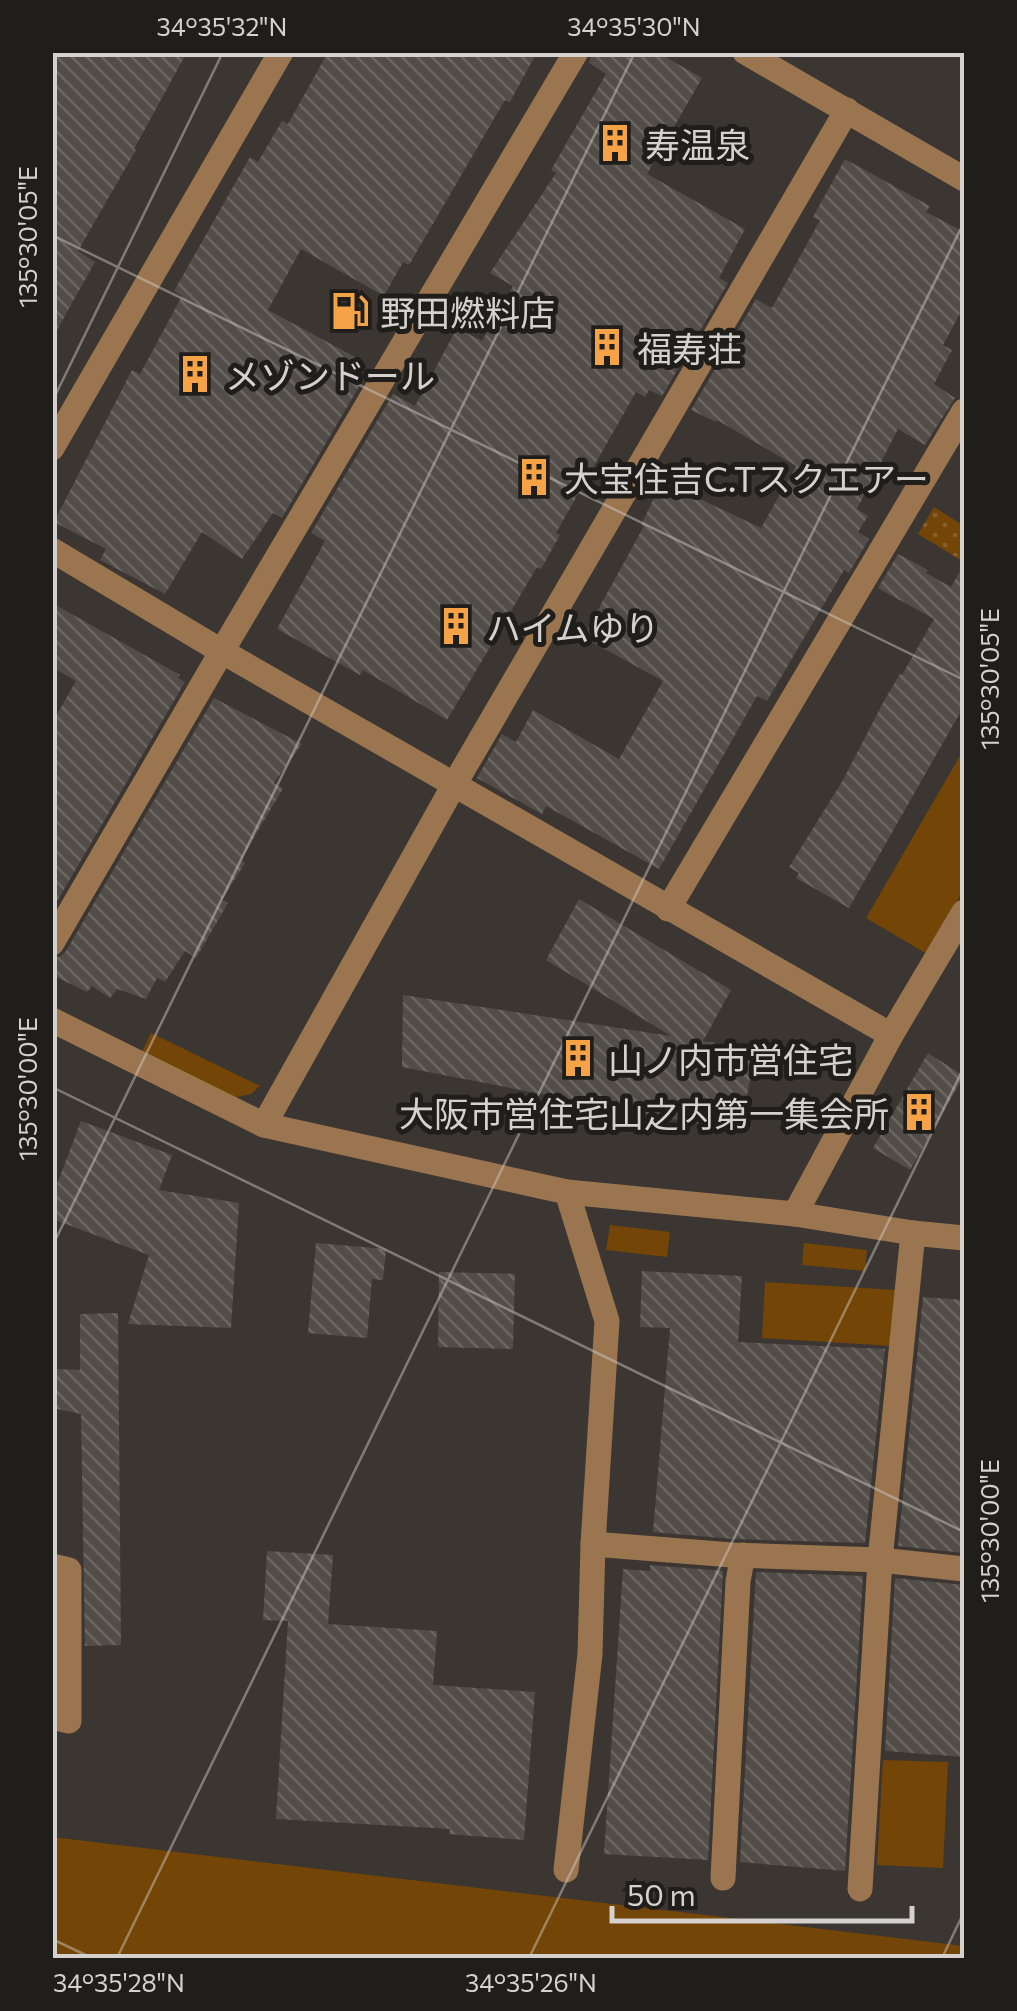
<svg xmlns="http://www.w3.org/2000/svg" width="1017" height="2011" font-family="Commissioner,'Noto Sans JP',sans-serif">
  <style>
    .grass { fill: #734507 }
    .park { fill: url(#park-dots) }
    .building { fill: url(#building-back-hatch) }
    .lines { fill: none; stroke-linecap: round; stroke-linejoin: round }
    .minor { stroke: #9b754f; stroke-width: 25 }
    .ticks { fill: none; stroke: #d4d1ce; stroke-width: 2.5; stroke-opacity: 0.45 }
    .labels { text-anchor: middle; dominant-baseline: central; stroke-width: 10; stroke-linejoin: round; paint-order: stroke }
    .poi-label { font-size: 35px; fill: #d4d1ce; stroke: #201e1b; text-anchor: start }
    .neatline { fill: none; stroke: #d4d1ce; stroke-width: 4 }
    .ticks-label { font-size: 25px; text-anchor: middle; fill: #d4d1ce }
  </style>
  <defs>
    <pattern id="park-dots" width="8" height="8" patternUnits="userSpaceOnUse" patternTransform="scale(2.5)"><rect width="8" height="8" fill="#734507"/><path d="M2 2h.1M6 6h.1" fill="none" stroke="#865f2a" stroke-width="1.8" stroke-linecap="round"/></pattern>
    <pattern id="building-back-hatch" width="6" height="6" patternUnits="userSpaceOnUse" patternTransform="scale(2.5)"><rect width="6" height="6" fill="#524d48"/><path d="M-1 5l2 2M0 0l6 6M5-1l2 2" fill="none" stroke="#6a6661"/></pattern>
  </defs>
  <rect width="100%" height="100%" fill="#3b3631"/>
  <g class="grass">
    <polygon points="964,749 964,889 927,954 866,918"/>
    <polygon points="151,1033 260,1086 251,1094 232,1098 140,1056"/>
    <polygon points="610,1225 670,1232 667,1257 606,1250"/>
    <polygon points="804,1243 867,1250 865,1271 802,1265"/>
    <polygon points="765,1282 897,1290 893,1346 762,1338"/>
    <polygon points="883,1760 948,1762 943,1868 877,1865"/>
    <polygon points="52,1837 964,1946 964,1958 53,1958"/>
  </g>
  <polygon class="park" points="934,507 964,526 964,562 918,534"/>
  <g class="building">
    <polygon points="52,52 187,52 134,149 136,150 78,251 95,262 52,339"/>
    <polygon points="328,52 537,52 510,102 505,100 409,265 403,262 384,296 301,249 268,310 357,358 350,371 364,378 282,518 273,513 242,559 202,532 165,594 100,560 106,549 54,522 132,370 140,374 182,296 174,291 250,157 258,162 282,121 288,124"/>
    <polygon points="592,52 657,52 702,78 647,174 745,229 719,278 728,283 662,396 649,390 645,397 636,392 556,533 560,535 541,569 537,567 447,720 363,670 360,675 277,629 325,541 311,533 393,394 415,406 457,328 482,341 513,286 490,273 556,173 551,170 606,74 589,63"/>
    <polygon points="845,159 930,206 926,212 964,232 964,306 943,345 952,350 934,384 955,398 925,445 898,429 857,509 868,516 858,532 869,539 849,573 844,570 767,701 757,696 659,869 546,806 542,814 477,778 502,734 516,742 533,710 619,759 663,681 583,637 644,526 641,525 662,481 761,528 796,466 717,420 716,422 691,410 756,299 772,308 820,220 813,217"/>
    <polygon points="898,554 928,570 926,573 951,587 964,564 964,706 849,908 796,878 799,873 789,867 843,780 885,699 900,674 902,675 934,619 878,588"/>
    <polygon points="52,603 180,675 178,678 185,682 52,910 52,723 76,681 52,667"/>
    <polygon points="214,698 302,744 274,783 283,788 241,860 245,863 222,900 228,903 196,958 185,951 165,982 157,978 146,999 117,989 110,998 92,986 87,992 52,975 52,959 61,956 66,951"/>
    <polygon points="579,899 731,990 703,1041 756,1049 740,1132 402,1067 403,995 671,1036 546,960"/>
    <polygon points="928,1053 964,1076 910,1170 873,1148"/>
    <polygon points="81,1121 172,1155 159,1190 239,1203 231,1328 128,1324 149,1255 52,1219 52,1197"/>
    <polygon points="316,1243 386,1249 383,1280 372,1279 367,1338 308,1333"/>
    <polygon points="642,1271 742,1276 738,1342 885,1349 865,1543 733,1539 653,1532 670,1328 640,1327"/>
    <polygon points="439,1272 515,1274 513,1349 438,1347"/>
    <polygon points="923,1297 964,1300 964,1553 898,1546"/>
    <polygon points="118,1313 121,1645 85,1646 81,1414 52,1408 52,1369 80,1370 80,1314"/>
    <polygon points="267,1551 333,1555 328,1624 437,1631 433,1685 535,1692 524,1840 449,1834 450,1829 276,1819 288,1621 263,1620"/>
    <polygon points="650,1565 723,1571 708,1860 604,1854 623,1569 650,1571"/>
    <polygon points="756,1572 863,1576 845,1871 740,1862"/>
    <polygon points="895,1578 964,1585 964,1757 885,1751"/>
  </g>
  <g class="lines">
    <g class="minor">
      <polyline points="745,52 964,179"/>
      <polyline points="52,448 281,52"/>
      <polyline points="52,550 216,648 891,1035"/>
      <polyline points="668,909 964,411"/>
      <polyline points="52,943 222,651 576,52"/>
      <polyline points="52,1020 264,1125 567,1192 795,1214 913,1233 964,1238"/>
      <polyline points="264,1125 454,785 847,110"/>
      <polyline points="567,1192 607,1321 593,1544 732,1555 880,1560 964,1569"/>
      <polyline points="795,1214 891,1035 964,912"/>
      <polyline points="52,1566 69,1570 69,1721 52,1717"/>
      <polyline points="566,1870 590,1654 593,1544"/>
      <polyline points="723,1878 738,1581 743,1555"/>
      <polyline points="860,1889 880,1560 913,1233"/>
    </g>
  </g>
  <path class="ticks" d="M52,235l912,445M52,402l171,-350M52,1087l912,445M52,1247l583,-1195M52,1939l40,19M117,1958l847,-1736M529,1958l435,-891M942,1958l22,-46"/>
  <defs>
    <g id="building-bare" transform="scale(3)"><path d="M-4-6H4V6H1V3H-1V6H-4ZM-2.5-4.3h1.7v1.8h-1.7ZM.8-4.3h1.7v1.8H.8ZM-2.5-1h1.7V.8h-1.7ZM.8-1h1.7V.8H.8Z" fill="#f5a346" stroke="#201e1b" stroke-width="2.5" paint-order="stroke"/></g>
    <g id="fuel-bare" transform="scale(3)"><path d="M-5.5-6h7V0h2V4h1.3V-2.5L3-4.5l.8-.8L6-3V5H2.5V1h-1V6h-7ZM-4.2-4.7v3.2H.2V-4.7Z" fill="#f5a346" stroke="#201e1b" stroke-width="2.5" paint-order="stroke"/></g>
  </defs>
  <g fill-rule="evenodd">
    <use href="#building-bare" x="615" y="143"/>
    <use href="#fuel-bare" x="350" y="311"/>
    <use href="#building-bare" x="607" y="347"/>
    <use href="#building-bare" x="195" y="374"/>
    <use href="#building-bare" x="534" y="477"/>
    <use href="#building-bare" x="456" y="626"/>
    <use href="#building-bare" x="578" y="1058"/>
    <use href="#building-bare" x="919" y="1112"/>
  </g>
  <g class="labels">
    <g class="poi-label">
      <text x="645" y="143">寿温泉</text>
      <text x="380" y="311">野田燃料店</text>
      <text x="637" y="347">福寿荘</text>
      <text x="225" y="374">メゾンドール</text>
      <text x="564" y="477">大宝住吉C.Tスクエアー</text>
      <text x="486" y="626">ハイムゆり</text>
      <text x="608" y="1058">山ノ内市営住宅</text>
      <text x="889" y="1112" text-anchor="end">大阪市営住宅山之内第一集会所</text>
    </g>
  </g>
  <rect width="1017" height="2011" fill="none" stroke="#201e1b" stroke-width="110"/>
  <path d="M612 1906v15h300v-15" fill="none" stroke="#d4d1ce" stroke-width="5"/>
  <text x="627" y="1906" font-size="30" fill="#d4d1ce" stroke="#201e1b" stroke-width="8" paint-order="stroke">50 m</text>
  <rect x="55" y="55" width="907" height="1901" class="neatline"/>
  <g class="ticks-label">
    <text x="222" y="36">34°35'32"N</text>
    <text x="634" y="36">34°35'30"N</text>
    <text transform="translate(28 237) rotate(-90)" y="9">135°30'05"E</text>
    <text transform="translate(990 679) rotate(-90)" y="9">135°30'05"E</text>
    <text transform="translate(28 1089) rotate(-90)" y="9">135°30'00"E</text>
    <text transform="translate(990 1531) rotate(-90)" y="9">135°30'00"E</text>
    <text x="119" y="1992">34°35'28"N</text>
    <text x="531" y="1992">34°35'26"N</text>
  </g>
</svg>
